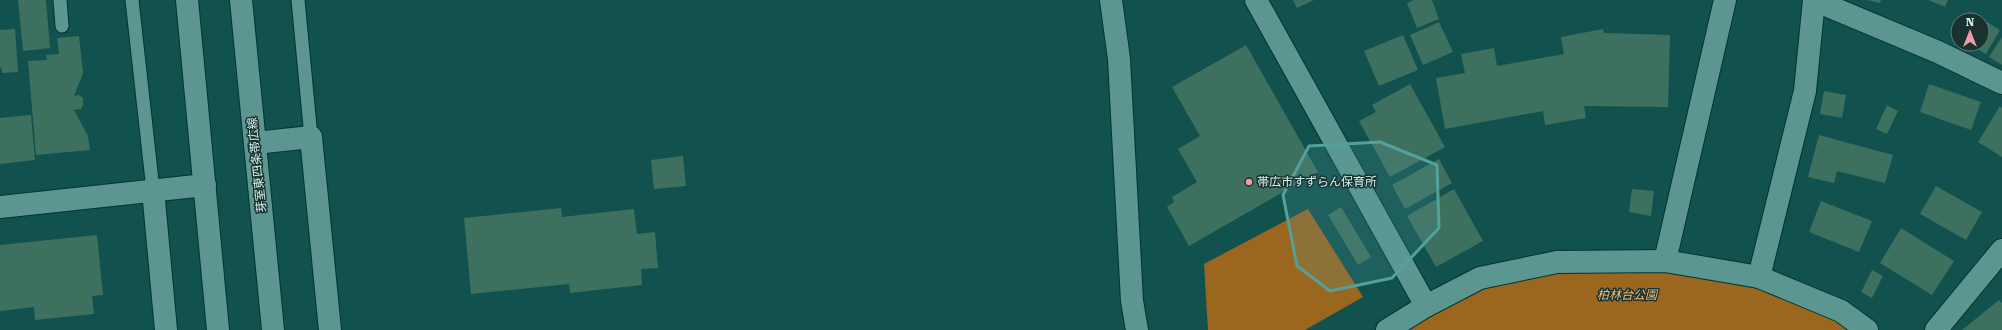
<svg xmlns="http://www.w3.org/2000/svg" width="2002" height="330" font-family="'Roboto Serif','Noto Sans JP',serif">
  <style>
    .green { fill: #9b661e }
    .building { fill: #3e705f }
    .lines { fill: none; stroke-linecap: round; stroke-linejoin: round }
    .service-casing { stroke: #023532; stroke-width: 15 }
    .minor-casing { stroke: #023532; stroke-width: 24 }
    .secondary-casing { stroke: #023532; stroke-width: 24 }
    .service { stroke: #5b9691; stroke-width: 13 }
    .minor { stroke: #5b9691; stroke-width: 22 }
    .secondary { stroke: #5b9691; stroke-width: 22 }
    .marked { fill: #54a19b; fill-opacity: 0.2; stroke: #54a19b; stroke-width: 3; stroke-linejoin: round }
    .poi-dot { fill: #f39aa9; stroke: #193230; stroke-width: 1.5 }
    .labels { text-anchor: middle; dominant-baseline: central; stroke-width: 3; stroke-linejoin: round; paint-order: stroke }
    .street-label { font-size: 12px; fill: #d4f2ef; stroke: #193230 }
    .poi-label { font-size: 12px; fill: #d4f2ef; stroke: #193230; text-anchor: start }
    .park-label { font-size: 12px; font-style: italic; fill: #fabd77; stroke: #193230 }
  </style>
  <rect width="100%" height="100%" fill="#11514e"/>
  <g class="green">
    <polygon points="1308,209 1363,297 1305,330 1208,330 1204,264"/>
    <polygon points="1557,262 1759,277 1867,330 1387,330 1426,306"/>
  </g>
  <g class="building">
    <polygon points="18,0 46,0 50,48 23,51"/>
    <polygon points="1293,0 1314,0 1297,8"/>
    <polygon points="1414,0 1432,0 1439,19 1417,28 1407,3"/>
    <polygon points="1867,0 1881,0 1880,3"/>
    <polygon points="1928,0 1948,0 1945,7"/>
    <polygon points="1439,22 1453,52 1423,65 1410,35"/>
    <polygon points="1987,22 2000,30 1986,54 1972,46 1973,44 1982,44 1982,30"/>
    <polygon points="15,29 18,72 2,73 1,67 0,67 0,30"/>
    <polygon points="1603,29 1604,33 1670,35 1668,107 1584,106 1586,118 1545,125 1543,111 1445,129 1436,78 1465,73 1461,54 1494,48 1497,66 1564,54 1561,37"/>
    <polygon points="1403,35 1418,70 1379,86 1364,51"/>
    <polygon points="79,36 83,73 74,96 79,95 83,98 83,105 81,109 74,110 88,136 90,150 36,155 28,61 47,60 46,55 59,54 57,38"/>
    <polygon points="2002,37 2002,65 1989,57"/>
    <polygon points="1246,45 1318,172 1189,246 1167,207 1174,202 1172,197 1197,182 1178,149 1200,136 1172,87"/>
    <polygon points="1410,84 1445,147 1390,177 1359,121 1376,112 1372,105"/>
    <polygon points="1929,84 1981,102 1971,130 1920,112"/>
    <polygon points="1824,91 1846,95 1842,118 1820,114"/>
    <polygon points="1887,105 1898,111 1887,134 1876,129"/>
    <polygon points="2000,106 2002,108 2002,157 1978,142"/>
    <polygon points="31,115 35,160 0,164 0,118"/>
    <polygon points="1819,135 1893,155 1885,183 1837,171 1834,183 1808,177"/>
    <polygon points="683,156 686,186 654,189 651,160"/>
    <polygon points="1439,159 1452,183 1405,209 1392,185"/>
    <polygon points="1936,186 1982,212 1966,240 1920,214"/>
    <polygon points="1454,189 1483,241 1436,267 1407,216"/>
    <polygon points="1632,189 1654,191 1651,216 1629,212"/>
    <polygon points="1821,201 1872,221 1859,252 1809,232"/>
    <polygon points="1341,207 1371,257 1358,265 1328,215"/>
    <polygon points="561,208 562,217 634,209 637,234 655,232 658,268 641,269 642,285 570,293 569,284 471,294 464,218"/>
    <polygon points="1901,228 1954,261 1932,295 1880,263"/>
    <polygon points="97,235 103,295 92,296 94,314 35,320 34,307 0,311 0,245"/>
    <polygon points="1872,270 1883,276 1872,298 1861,292"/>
    <polygon points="1999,300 2002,303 2002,330 1962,330"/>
  </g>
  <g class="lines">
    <g class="service-casing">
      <g id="service">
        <polyline points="60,0 62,26"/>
        <polyline points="132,0 153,190"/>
        <polyline points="298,0 311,137"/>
      </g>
    </g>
    <g class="minor-casing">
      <g id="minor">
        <polyline points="1111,0 1119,59 1132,301 1137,330"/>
        <polyline points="1256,0 1426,306"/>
        <polyline points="1814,0 1938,52 2002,83"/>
        <polyline points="255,143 311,137 330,330"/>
        <polyline points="153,190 166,330"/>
        <polyline points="0,207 205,185"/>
        <polyline points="1665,261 1725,0"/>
        <polyline points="1759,277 1805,91 1814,0"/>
        <polyline points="1387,330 1426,306 1480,278 1557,262 1665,261 1759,277 1841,311 1867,330"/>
        <polyline points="1936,330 2002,250"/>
      </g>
    </g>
    <g class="secondary-casing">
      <g id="secondary">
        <polyline points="187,0 218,330"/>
        <polyline points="241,0 273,330"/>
      </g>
    </g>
    <use href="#service" class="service"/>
    <use href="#minor" class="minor"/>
    <use href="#secondary" class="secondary"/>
  </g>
  <path class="marked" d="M1380,142l57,23 2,63 -47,50 -62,13 -33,-25 -14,-71 26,-49z"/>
  <circle class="poi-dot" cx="1249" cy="182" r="4"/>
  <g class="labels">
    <g class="street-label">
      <text transform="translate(257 165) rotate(-96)">芽室東四条帯広線</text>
    </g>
    <g class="poi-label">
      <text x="1257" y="182">帯広市すずらん保育所</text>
    </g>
    <g class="park-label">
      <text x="1627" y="295">柏林台公園</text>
    </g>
  </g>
  <g transform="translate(1970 32)"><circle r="19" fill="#193230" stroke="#647f7c"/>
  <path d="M0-3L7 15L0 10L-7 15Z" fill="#f39aa9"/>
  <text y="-6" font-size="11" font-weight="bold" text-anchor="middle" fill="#d4f2ef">N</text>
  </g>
</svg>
